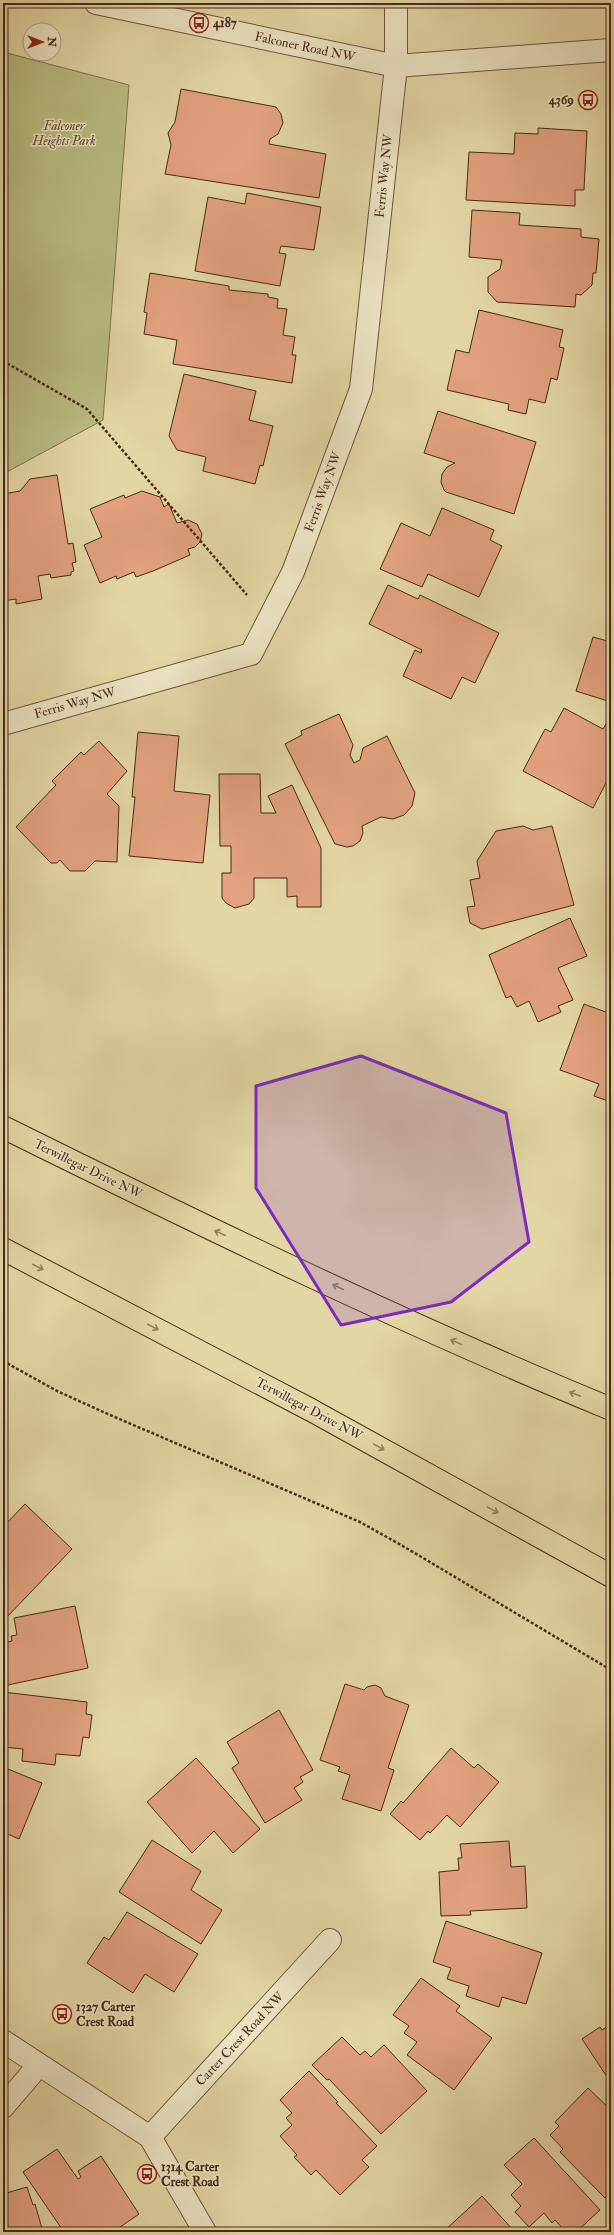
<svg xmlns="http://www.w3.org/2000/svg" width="614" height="2235" font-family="'IM FELL Double Pica',serif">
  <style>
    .green { fill: #babc82; stroke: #80744c }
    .building { fill: #e2a180; stroke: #472b16 }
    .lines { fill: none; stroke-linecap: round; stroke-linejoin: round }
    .minor-casing { stroke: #6e563a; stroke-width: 24 }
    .major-casing { stroke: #472b16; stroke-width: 24 }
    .path { stroke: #472b16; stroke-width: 2.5; stroke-dasharray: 3 2; stroke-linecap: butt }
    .minor { stroke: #ede4c4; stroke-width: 22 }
    .major { stroke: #e3d6a5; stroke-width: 22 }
    .oneway { stroke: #95805e }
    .marked { fill: #7b2cbf; fill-opacity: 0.2; stroke: #7b2cbf; stroke-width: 3; stroke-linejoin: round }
    .labels { text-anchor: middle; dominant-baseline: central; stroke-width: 3; stroke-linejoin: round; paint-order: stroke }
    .poi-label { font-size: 13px; font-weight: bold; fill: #472b16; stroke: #ede4c4; text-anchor: start }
    .street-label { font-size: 13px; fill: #472b16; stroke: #ede4c4 }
    .park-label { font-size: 13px; font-style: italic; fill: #5e482c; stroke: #ede4c4 }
  </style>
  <rect width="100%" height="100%" fill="#e3d6a5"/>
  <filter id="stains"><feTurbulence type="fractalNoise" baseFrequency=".005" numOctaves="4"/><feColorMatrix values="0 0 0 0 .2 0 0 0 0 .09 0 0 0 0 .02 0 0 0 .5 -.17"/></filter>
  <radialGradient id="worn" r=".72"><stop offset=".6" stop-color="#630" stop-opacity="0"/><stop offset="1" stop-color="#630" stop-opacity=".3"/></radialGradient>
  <polygon class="green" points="3,52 129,85 103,420 3,474"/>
  <g class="building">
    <polygon points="181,89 276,107 281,114 283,123 278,134 270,139 269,144 326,154 319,198 165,174 171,145 168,133 175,122"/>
    <polygon points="538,128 587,131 584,190 575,190 575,206 466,200 469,152 514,154 515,133 538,134"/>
    <polygon points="247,193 321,207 314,250 281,246 279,253 286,254 280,286 195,271 208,197 245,204"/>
    <polygon points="472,210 520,213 519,225 581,229 581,237 599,239 596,273 593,273 592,285 581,295 576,294 575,307 497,302 488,292 488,277 500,269 502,260 469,257"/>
    <polygon points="150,273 229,286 229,290 268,294 268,297 278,299 277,308 287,309 283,335 295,337 292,355 296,355 292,383 173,364 177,340 144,334 147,313 144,312"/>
    <polygon points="479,310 563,330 559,347 564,348 557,380 551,378 545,403 529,399 526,414 508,410 509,404 447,390 456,350 469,353"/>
    <polygon points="184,374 256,391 249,420 273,426 263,466 260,465 255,484 203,471 206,457 177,450 169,436"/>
    <polygon points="438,411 536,442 514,514 446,492 444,490 441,482 442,474 447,467 455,463 424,453"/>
    <polygon points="57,475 68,544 73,543 76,562 72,563 74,571 71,572 71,575 51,578 50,574 38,576 42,599 16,604 16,599 3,601 3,494 20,491 30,479"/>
    <polygon points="142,491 160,497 164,507 169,504 177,523 188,520 197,524 202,534 200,542 195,547 188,549 190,555 153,571 136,577 134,572 117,579 116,576 100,583 84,545 102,537 90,509 124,495 125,498"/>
    <polygon points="442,508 494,530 490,540 502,546 479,597 428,574 422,587 380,569 401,523 430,536"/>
    <polygon points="388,585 418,599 420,595 499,633 475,683 462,677 451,699 403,676 415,650 421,653 422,650 369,624"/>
    <polygon points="593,637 611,642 611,702 576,691"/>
    <polygon points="564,708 603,729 611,716 611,781 608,779 593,808 523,771 545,729 551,732"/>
    <polygon points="339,714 353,745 350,755 354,763 360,760 363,748 387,736 415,793 412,806 404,815 393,819 381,817 362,826 363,833 360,841 353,846 347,847 335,844 285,744 302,735 301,731"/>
    <polygon points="138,732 179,736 174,791 210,795 203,863 129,856 135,797 132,797"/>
    <polygon points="99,741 127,771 107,794 119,806 117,862 95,861 85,871 70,871 60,860 57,863 51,863 16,827 56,785 52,781 81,752 84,755"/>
    <polygon points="219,774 260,774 261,813 276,813 268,796 292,785 321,848 321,907 297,907 297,896 287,897 287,878 254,878 254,898 249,904 235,908 226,903 222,898 222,873 231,873 231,846 220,846"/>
    <polygon points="523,826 533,830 552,826 574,905 482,929 470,923 467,907 475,906 470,880 480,878 477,861 496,831"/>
    <polygon points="570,918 587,956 558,968 573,1000 558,1006 561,1012 538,1022 529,1001 517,1007 511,996 506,998 489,955"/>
    <polygon points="584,1004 611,1014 611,1102 594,1096 599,1084 560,1070"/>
    <polygon points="25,1504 72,1549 7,1617 3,1614 3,1527"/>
    <polygon points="75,1606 88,1668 3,1686 3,1643 12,1641 11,1636 17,1635 14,1618"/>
    <polygon points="345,1684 364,1690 367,1687 375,1685 381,1688 385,1696 409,1705 388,1768 394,1770 381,1811 342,1799 350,1775 338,1771 340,1767 320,1760"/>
    <polygon points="3,1692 87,1702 86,1714 92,1715 89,1738 83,1737 80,1756 56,1754 55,1765 22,1761 23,1749 3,1747"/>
    <polygon points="279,1710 313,1770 300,1777 303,1782 294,1788 302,1800 265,1823 232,1768 239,1763 227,1742"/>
    <polygon points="451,1748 474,1768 478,1764 499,1782 460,1827 447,1815 430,1833 428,1831 420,1840 390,1814 401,1801 403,1803"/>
    <polygon points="196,1758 260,1829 233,1853 214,1831 192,1853 147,1802"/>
    <polygon points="3,1767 42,1783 19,1839 3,1832"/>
    <polygon points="152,1840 201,1871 191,1890 222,1910 201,1944 119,1892"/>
    <polygon points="509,1841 511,1867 525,1866 527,1908 470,1911 471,1915 441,1916 439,1872 459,1870 458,1858 462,1858 460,1844"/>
    <polygon points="127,1912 198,1954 174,1992 145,1974 133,1993 87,1963 104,1937 109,1940"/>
    <polygon points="446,1921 542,1953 526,2004 502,1997 499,2007 466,1996 469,1986 447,1979 451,1968 433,1962"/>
    <polygon points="421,1978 460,2006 456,2011 492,2038 454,2090 407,2055 417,2042 404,2033 409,2026 393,2015"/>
    <polygon points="611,2024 611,2083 582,2039 600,2027 602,2030"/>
    <polygon points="342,2037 360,2055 365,2051 371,2057 384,2045 427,2091 381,2134 329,2079 327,2080 312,2065"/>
    <polygon points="309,2071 338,2102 336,2103 377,2146 362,2160 369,2167 340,2195 316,2170 311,2175 294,2157 297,2155 280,2136 292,2125 286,2118 292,2113 280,2100"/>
    <polygon points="588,2088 611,2110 611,2192 605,2198 560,2152 563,2149 550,2135 559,2126 555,2122"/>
    <polygon points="534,2138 600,2210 576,2232 566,2232 555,2220 552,2223 544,2213 529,2227 515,2212 521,2206 511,2195 522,2184 504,2165"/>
    <polygon points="57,2149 78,2179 81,2177 78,2171 101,2156 139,2214 113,2232 64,2232 23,2172"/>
    <polygon points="27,2187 33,2205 35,2204 43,2232 3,2232 3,2194"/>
    <polygon points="482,2196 515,2232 443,2232"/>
  </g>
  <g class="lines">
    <g class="minor-casing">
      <g id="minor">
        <polyline points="96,3 396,66 611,50"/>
        <polyline points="3,724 251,654 293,572 361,389 396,66 396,3"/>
        <polyline points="3,2041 150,2137 205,2232"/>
        <polyline points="3,2107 39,2065"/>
        <polyline points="150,2137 330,1940"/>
      </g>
    </g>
    <g class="major-casing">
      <g id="major">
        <path d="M3,1127c200,99 402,197 608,282"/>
        <polyline points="3,1249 311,1410 611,1576"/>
      </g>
    </g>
    <g class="path">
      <polyline points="3,361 87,409 247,595"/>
      <polyline points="3,1361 57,1391 110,1415 360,1522 408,1549 611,1670"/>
    </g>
    <use href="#minor" class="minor"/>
    <use href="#major" class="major"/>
  </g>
  <defs><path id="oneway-shaft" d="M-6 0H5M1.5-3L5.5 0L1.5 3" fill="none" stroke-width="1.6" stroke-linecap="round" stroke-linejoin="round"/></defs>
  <g class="oneway">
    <use href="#oneway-shaft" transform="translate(220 1233) rotate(-155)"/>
    <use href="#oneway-shaft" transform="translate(38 1267) rotate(27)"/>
    <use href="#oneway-shaft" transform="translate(338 1287) rotate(-155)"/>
    <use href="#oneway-shaft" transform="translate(153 1327) rotate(28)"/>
    <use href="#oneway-shaft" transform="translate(456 1342) rotate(-155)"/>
    <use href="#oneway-shaft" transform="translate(575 1394) rotate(-158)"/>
    <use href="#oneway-shaft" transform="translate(379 1447) rotate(29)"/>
    <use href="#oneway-shaft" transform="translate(493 1510) rotate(29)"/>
  </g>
  <path class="marked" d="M361,1056l145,57 23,129 -78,60 -110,23 -85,-137v-102z"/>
  <defs>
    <g id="bus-ring" transform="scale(1)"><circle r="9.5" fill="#ede4c4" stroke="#8f2418" stroke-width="1.5"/><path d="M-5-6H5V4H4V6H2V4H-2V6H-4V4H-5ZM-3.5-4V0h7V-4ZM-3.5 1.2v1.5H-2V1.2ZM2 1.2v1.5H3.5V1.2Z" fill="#8f2418"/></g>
  </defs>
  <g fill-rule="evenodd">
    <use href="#bus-ring" x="199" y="23"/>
    <use href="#bus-ring" x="588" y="100"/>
    <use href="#bus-ring" x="62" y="2014"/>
    <use href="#bus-ring" x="147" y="2174"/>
  </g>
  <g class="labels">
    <g class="poi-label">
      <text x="213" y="23">4187</text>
      <text x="574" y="100" text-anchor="end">4369</text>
      <text x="76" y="2007">1327 Carter<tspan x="76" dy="15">Crest Road</tspan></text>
      <text x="161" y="2167">1314 Carter<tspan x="161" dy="15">Crest Road</tspan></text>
    </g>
    <g class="street-label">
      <text transform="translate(305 47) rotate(12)">Falconer Road NW</text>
      <text transform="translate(384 176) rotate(-84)">Ferris Way NW</text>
      <text transform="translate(323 492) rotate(-70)">Ferris Way NW</text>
      <text transform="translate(75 703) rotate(-16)">Ferris Way NW</text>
      <text transform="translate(88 1169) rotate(26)">Terwillegar Drive NW</text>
      <text transform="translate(309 1409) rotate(28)">Terwillegar Drive NW</text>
      <text transform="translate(240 2039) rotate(-47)">Carter Crest Road NW</text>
    </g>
    <g class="park-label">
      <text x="64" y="126">Falconer<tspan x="64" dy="15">Heights Park</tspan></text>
    </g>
  </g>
  <rect width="614" height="2235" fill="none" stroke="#e3d6a5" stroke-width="16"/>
  <rect x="4" y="4" width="606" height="2227" fill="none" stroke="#472b16" stroke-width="2"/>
  <rect x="8" y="8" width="598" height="2219" fill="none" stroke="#472b16"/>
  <g transform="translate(42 42) rotate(90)"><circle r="19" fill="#ede4c4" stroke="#ab9a7e"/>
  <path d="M0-3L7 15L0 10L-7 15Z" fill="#8f2418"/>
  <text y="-6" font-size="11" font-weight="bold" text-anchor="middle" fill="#472b16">N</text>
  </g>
  <rect width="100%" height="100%" filter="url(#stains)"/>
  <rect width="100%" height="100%" fill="url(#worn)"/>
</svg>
